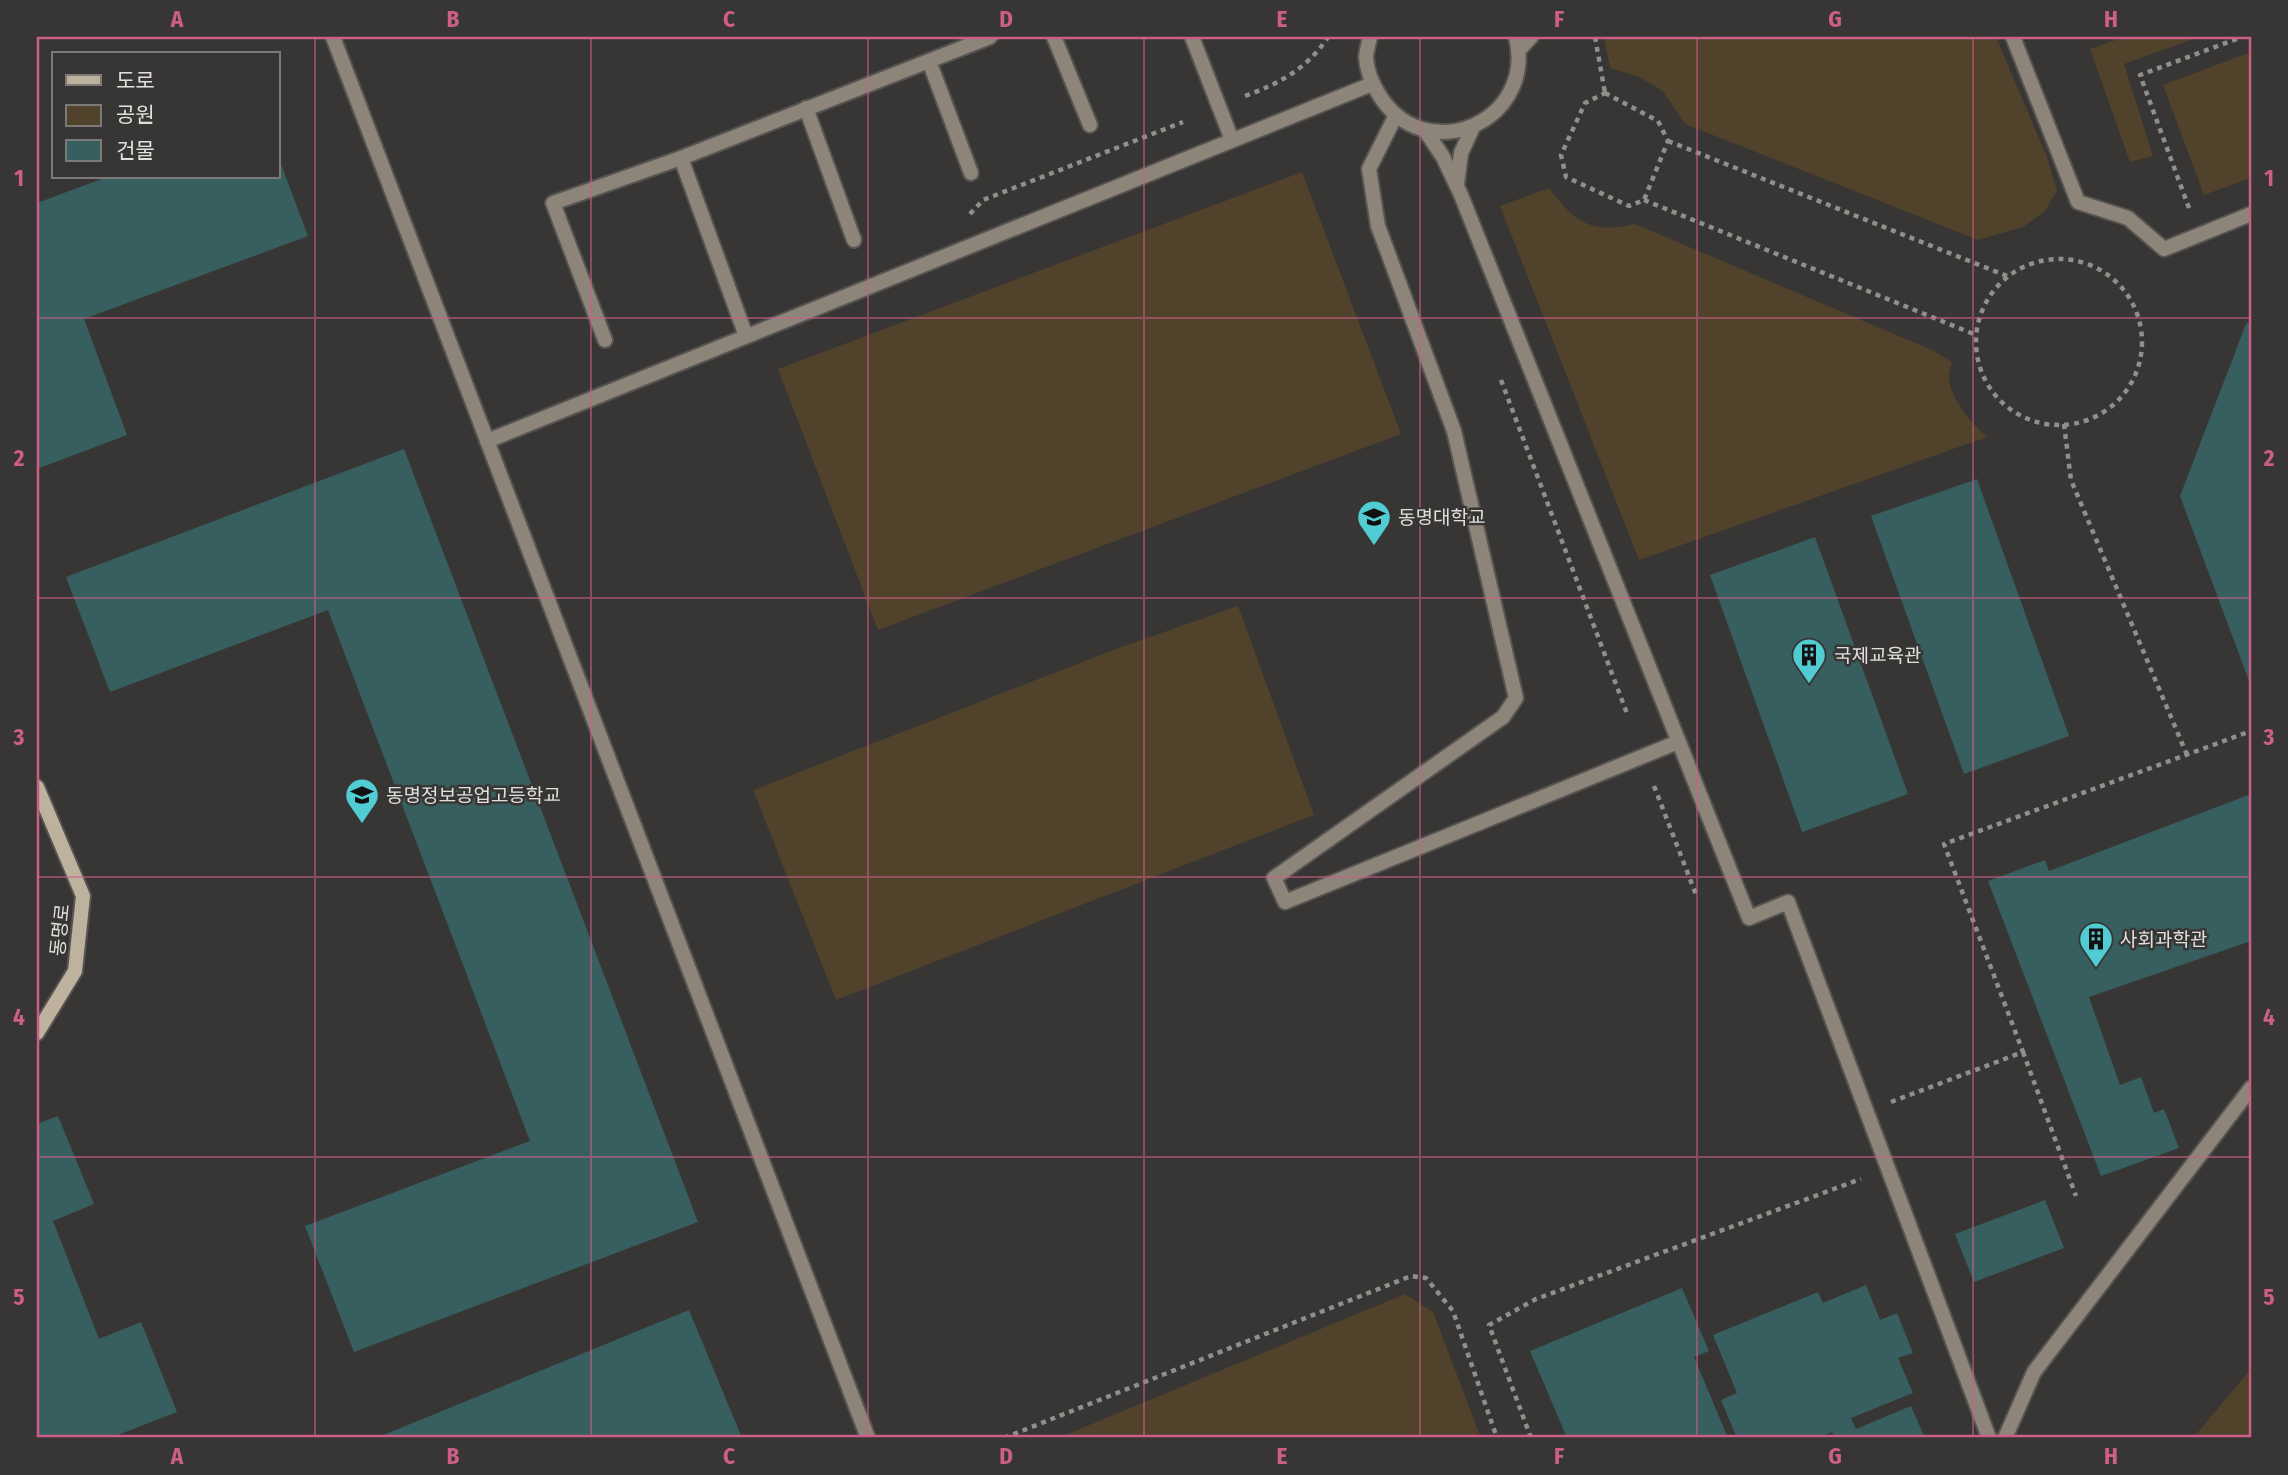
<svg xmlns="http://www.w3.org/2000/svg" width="2288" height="1475" font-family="'Fira Sans Condensed','Noto Sans KR',sans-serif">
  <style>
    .green { fill: #50422b }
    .building { fill: #375f60 }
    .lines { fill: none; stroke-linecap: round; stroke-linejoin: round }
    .lane-casing { stroke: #565452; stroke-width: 18 }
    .street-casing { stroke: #565452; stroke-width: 18 }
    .secondary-casing { stroke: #565452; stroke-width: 18 }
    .path { stroke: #908f8d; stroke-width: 4.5; stroke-dasharray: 5 5; stroke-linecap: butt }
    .lane { stroke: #8d8579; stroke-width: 14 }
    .street { stroke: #8d8579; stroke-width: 14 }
    .secondary { stroke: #beb19e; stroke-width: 14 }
    .grid { fill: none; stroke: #cc5e88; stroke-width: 2; stroke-opacity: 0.55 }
    .labels { text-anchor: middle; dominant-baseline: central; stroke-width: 5; stroke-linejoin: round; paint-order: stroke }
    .poi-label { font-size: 19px; fill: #e0dfdd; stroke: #383634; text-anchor: start }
    .street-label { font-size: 19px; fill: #e0dfdd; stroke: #383634 }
    .neatline { fill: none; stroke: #cc5e88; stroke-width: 2.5 }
    .grid-label { font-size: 23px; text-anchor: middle; font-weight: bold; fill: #cc5e88 }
  </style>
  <rect width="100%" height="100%" fill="#383634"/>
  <g class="green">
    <polygon points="1604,37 1996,37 2047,157 2057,191 2045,211 2023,227 1978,240 1685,124 1663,91 1639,77 1610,68"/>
    <polygon points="2124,37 2199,37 2124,64 2153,156 2130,162 2090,49"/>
    <polygon points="2251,52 2251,178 2204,195 2163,85"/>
    <polygon points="1302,172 1401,434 878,630 778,369"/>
    <path d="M1549,188c27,35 41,46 86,36l297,126 20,12c-1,5 -4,12 -3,17 2,20 23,45 38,58l-348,123 -139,-354z"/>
    <polygon points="1238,606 1314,815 836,1000 753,790 1113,650"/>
    <polygon points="1405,1294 1433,1312 1481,1438 1058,1438"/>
    <polygon points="2251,1369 2251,1438 2193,1438"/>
  </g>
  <g class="building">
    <polygon points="279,159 308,236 84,319 127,435 37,469 37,203 107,177 278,177"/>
    <polygon points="2251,321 2251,686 2180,496 2246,324"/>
    <polygon points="404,449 698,1222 354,1352 305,1226 530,1141 328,610 110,692 66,577"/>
    <polygon points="1977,479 2069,736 1964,774 1871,516"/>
    <polygon points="1815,537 1908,794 1802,832 1710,575"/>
    <polygon points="2251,794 2251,941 2089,997 2120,1085 2141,1077 2154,1113 2164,1109 2179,1148 2101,1176 1988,881 2045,860 2049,871"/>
    <polygon points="58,1116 94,1204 53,1221 99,1339 141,1322 177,1412 110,1438 37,1438 37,1124"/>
    <polygon points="2045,1200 2064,1248 1974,1282 1955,1234"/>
    <polygon points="1866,1285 1880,1320 1897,1313 1913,1353 1898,1358 1913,1393 1851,1418 1856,1429 1911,1406 1925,1438 1835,1438 1832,1432 1818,1438 1737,1438 1721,1400 1737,1393 1713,1335 1818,1292 1823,1303"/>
    <polygon points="1682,1288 1709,1351 1694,1357 1728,1438 1567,1438 1530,1351"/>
    <polygon points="689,1310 742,1438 376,1438"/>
  </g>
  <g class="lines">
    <g class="lane-casing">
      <g id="lane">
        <polyline points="333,37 868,1438"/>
        <polyline points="1054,37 1090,125"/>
        <polyline points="1192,37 1232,140"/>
        <polyline points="2013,37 2078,202 2128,218 2164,249 2251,214"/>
        <polyline points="1519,50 1531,37"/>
        <polyline points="929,61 971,173"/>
        <polyline points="806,108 854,240"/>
        <polyline points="1396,115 1369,169 1378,226 1454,431 1516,698 1503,717 1274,878 1285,902 1678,742"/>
        <polyline points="1425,130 1443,157 1461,195 1749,918 1788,902 1989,1438"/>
        <polyline points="1457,184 1461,153 1473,127"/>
        <polyline points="746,336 681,158 990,37"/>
        <polyline points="605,340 553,203 681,158"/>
        <polyline points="487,441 1372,84"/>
        <polyline points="2005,1438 2034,1372 2251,1088"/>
      </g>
    </g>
    <g class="street-casing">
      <path id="street" d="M1370,37c-1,6 -4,14 -4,21 1,12 6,25 12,35 45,77 159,30 138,-56"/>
    </g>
    <g class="secondary-casing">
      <polyline id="secondary" points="37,787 83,896 75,971 37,1033"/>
    </g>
    <g class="path">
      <polyline points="1595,37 1605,93"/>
      <polygon points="1605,93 1658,121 1668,141 1644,200 1629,206 1566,177 1561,155 1585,103"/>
      <path d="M1245,96c35,-13 62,-27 83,-59"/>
      <polyline points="1668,141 2007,276"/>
      <polyline points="1644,200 1976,335"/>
      <polyline points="2189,208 2140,75 2242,37"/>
      <polyline points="970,214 983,200 1183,122"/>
      <circle cx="2059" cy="342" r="83"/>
      <polyline points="1501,380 1628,716"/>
      <polyline points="2064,424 2071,480 2187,755"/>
      <polyline points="1654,786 1697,897"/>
      <polyline points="2023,1052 2076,1196"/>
      <polyline points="1891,1102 2023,1052 1944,844 2251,731"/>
      <polyline points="1004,1438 1411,1276 1426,1278 1453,1311 1497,1438"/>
      <polyline points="1531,1438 1489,1325 1536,1299 1861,1179"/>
    </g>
    <use href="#lane" class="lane"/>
    <use href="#street" class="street"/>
    <use href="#secondary" class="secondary"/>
  </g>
  <path class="grid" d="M315,37v1401M591,37v1401M868,37v1401M1144,37v1401M1420,37v1401M1697,37v1401M1973,37v1401M37,318h2214M37,598h2214M37,877h2214M37,1157h2214"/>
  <defs>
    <g id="university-pin" transform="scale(1.75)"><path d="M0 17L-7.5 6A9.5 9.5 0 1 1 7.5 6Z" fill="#51ccd2" stroke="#383634"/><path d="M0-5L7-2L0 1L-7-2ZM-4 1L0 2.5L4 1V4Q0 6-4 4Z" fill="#111"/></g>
    <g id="building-pin" transform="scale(1.75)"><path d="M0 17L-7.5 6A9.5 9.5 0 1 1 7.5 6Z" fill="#51ccd2" stroke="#383634"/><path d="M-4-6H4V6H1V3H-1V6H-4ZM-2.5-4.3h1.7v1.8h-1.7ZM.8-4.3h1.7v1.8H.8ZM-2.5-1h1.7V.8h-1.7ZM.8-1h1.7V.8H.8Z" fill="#111"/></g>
    <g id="school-pin" transform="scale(1.75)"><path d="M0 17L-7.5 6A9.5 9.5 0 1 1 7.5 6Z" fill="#51ccd2" stroke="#383634"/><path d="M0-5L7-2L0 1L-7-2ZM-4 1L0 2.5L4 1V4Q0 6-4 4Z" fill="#111"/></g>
  </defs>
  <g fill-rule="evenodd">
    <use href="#university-pin" x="1374" y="517"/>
    <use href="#building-pin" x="1809" y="655"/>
    <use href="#school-pin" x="362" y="795"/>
    <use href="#building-pin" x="2096" y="939"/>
  </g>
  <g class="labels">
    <g class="poi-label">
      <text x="1398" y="517">동명대학교</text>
      <text x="1834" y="655">국제교육관</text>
      <text x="386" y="795">동명정보공업고등학교</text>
      <text x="2120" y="939">사회과학관</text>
    </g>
    <g class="street-label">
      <text transform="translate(60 930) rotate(-84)">동명로</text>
    </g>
  </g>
  <rect width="2288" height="1475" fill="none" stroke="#383634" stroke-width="77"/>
  <rect x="52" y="52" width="228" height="126" fill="#383634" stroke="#7b7a78" stroke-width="2"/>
  <rect x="66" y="75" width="35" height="10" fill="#beb19e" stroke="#7b7a78" stroke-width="2"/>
  <text x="116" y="88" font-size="21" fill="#e0dfdd">도로</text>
  <rect x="66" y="105" width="35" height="21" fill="#50422b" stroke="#7b7a78" stroke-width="2"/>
  <text x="116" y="122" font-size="21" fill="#e0dfdd">공원</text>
  <rect x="66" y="140" width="35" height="21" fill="#375f60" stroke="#7b7a78" stroke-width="2"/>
  <text x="116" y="158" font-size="21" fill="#e0dfdd">건물</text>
  <rect x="38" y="38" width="2212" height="1398" class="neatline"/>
  <g class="grid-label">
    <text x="177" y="27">A</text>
    <text x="453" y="27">B</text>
    <text x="729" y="27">C</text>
    <text x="1006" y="27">D</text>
    <text x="1282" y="27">E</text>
    <text x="1559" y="27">F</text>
    <text x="1835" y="27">G</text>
    <text x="2111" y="27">H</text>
    <text x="19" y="186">1</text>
    <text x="2269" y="186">1</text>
    <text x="19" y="466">2</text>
    <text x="2269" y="466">2</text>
    <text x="19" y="745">3</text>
    <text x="2269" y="745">3</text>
    <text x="19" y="1025">4</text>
    <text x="2269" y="1025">4</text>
    <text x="19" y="1305">5</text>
    <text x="2269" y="1305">5</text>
    <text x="177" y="1464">A</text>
    <text x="453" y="1464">B</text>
    <text x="729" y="1464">C</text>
    <text x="1006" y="1464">D</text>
    <text x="1282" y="1464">E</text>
    <text x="1559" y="1464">F</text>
    <text x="1835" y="1464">G</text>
    <text x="2111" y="1464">H</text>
  </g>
</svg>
